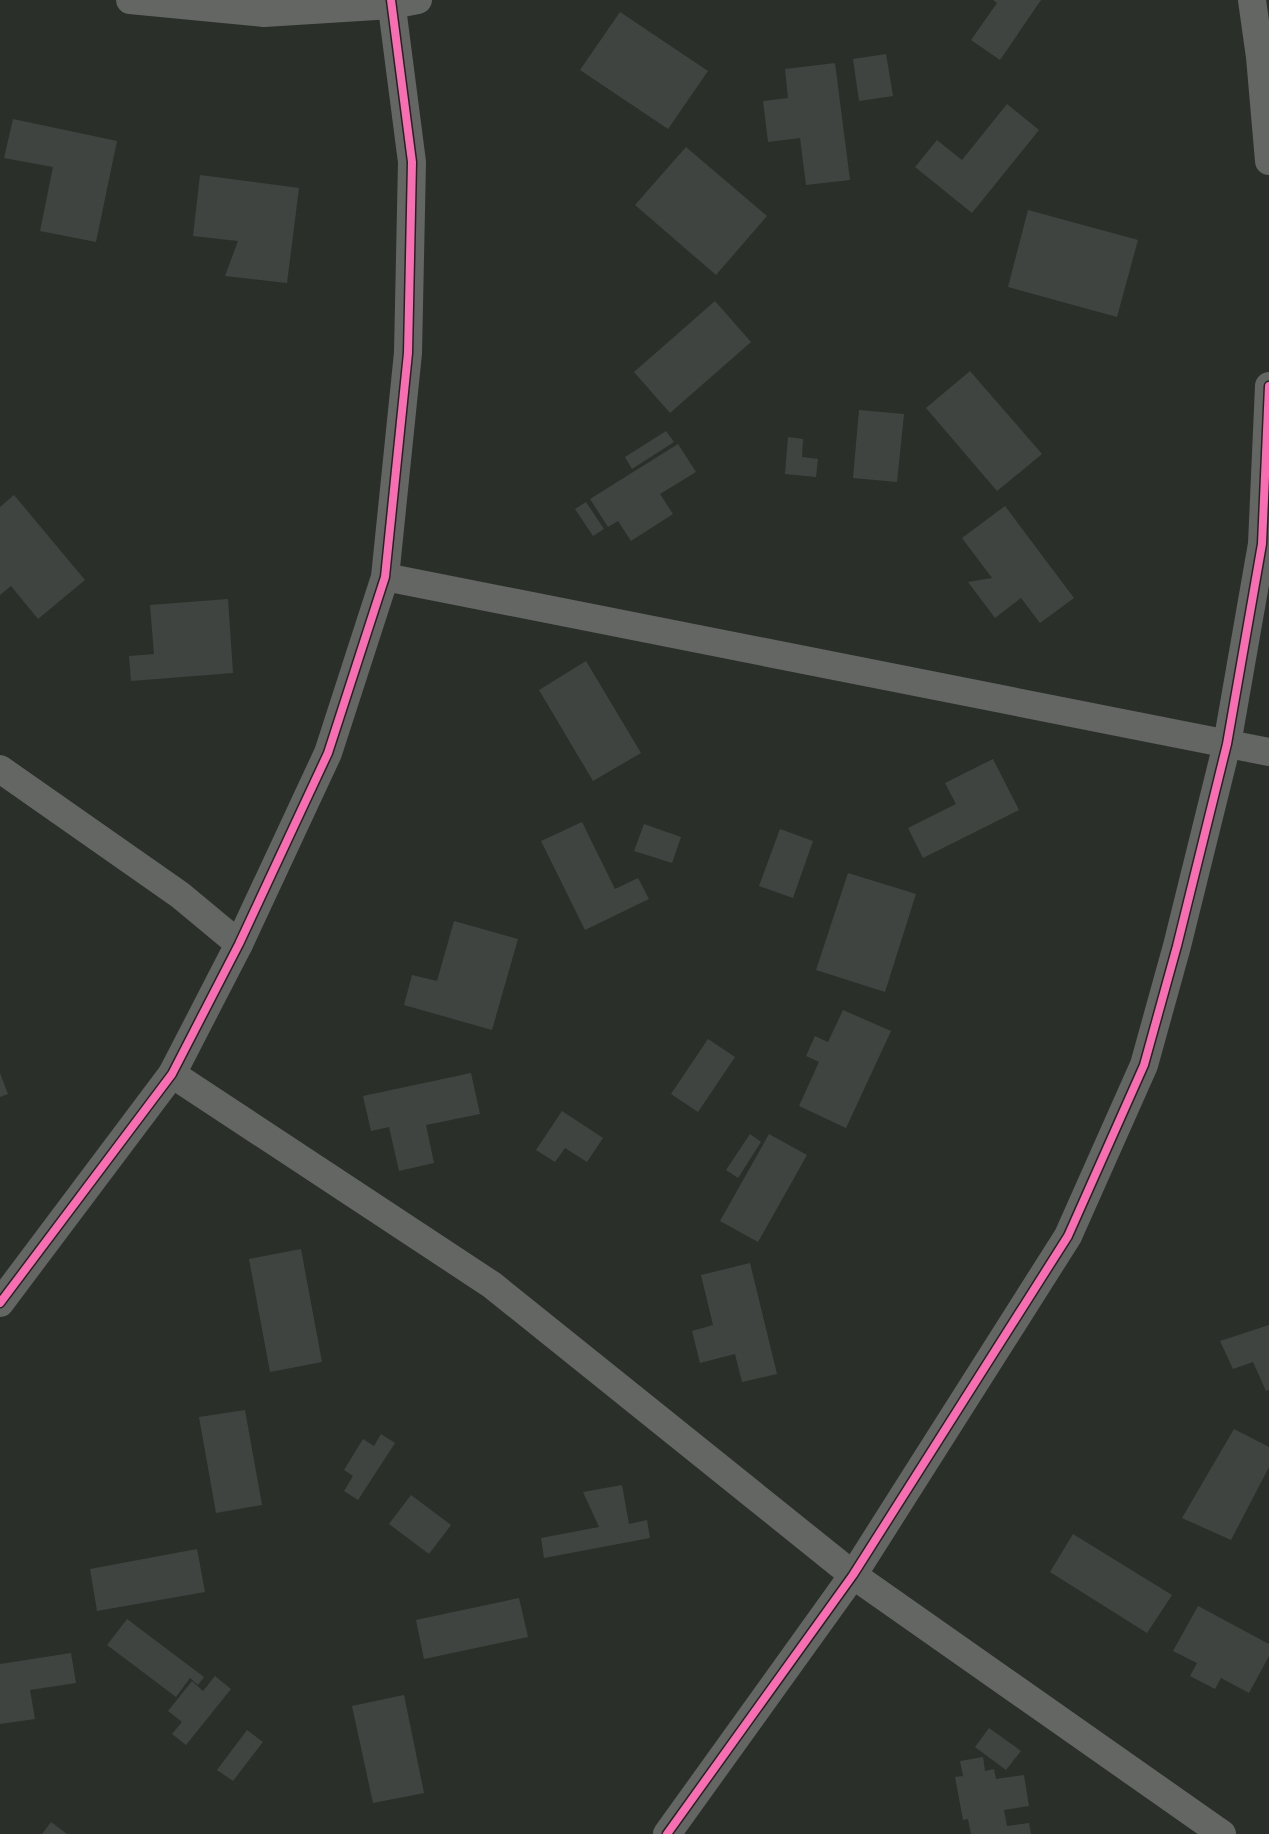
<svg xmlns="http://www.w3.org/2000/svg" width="1269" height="1834" font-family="'Exo 2',sans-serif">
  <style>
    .building { fill: #404440 }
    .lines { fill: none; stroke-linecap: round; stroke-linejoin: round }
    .minor { stroke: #636663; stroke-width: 28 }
    .cycleway-casing { stroke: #20261f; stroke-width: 11 }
    .cycleway { stroke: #f96db3; stroke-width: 8 }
  </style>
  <rect width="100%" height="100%" fill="#2b2f2a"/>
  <g class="building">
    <polygon points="993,0 1041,0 1000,60 971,40 997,3"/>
    <polygon points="620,12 708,71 668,129 580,70"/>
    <polygon points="886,54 893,96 859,101 853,59"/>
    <polygon points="835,63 850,180 806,185 800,138 768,142 763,101 788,98 785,69"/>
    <polygon points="1007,104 1039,130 972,213 915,167 937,140 962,160"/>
    <polygon points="13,119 117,141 96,242 40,231 53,167 4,158"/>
    <polygon points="686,147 767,216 716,275 635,205"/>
    <polygon points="200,175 299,188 287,283 225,276 238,241 193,236"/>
    <polygon points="1028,210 1138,240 1117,317 1008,287"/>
    <polygon points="715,301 751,342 670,413 634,372"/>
    <polygon points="970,371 1042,454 997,491 926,408"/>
    <polygon points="859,410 904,414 897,482 853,478"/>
    <polygon points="666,431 674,442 632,469 625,457"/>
    <polygon points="788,437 803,439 802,457 818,459 816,477 785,474"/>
    <polygon points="678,444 696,472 660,494 673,514 631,541 618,521 608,527 590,499"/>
    <polygon points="14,495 85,580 38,619 11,586 0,595 0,507"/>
    <polygon points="586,502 604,529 593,536 575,509"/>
    <polygon points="1005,506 1074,598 1040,623 1021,598 995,618 968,582 992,578 962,538"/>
    <polygon points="228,599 233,673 131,681 129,656 154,654 150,605"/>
    <polygon points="586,661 641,753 593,781 539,690"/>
    <polygon points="993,759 1019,810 923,858 908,828 956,804 945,783"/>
    <polygon points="582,822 615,889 638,878 649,899 585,930 541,841"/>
    <polygon points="644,824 681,837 672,863 634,851"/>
    <polygon points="780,829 813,841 793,898 759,886"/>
    <polygon points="848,873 916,894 885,992 816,970"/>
    <polygon points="454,921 518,939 492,1030 404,1005 412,975 437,981"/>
    <polygon points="843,1010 891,1031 846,1128 799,1106 819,1062 806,1056 815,1036 828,1042"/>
    <polygon points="708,1039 735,1057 698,1112 671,1094"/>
    <polygon points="0,1073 8,1094 0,1097"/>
    <polygon points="471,1073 480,1114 426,1125 434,1163 399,1171 389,1127 371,1131 363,1096"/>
    <polygon points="562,1111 603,1138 587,1162 565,1148 555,1162 536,1150"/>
    <polygon points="750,1134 761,1142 738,1178 726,1170"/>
    <polygon points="769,1134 807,1155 758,1242 720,1221"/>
    <polygon points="301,1249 322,1362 270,1372 249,1259"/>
    <polygon points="750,1263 777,1374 742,1382 735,1354 700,1363 692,1331 713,1325 701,1275"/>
    <polygon points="1269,1325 1269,1390 1266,1391 1253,1362 1233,1369 1220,1341"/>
    <polygon points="245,1410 262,1505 216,1513 199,1417"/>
    <polygon points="1234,1429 1269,1447 1269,1467 1231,1540 1182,1518"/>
    <polygon points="381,1434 395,1443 358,1500 344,1491 353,1476 344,1470 363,1439 374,1446"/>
    <polygon points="622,1485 629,1524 647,1520 650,1538 544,1558 541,1538 599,1527 583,1492"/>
    <polygon points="411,1495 451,1525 429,1554 389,1524"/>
    <polygon points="1073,1534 1172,1595 1147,1633 1050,1572"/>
    <polygon points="197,1549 205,1592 97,1611 90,1569"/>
    <polygon points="519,1598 528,1637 424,1659 416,1620"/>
    <polygon points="1198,1606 1269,1644 1269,1656 1249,1693 1221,1678 1215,1689 1190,1676 1197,1663 1173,1651"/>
    <polygon points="127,1619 204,1677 198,1685 190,1678 176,1697 107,1645"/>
    <polygon points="71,1653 76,1683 30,1690 35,1719 0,1724 0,1664"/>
    <polygon points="215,1676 231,1689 186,1745 172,1734 182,1722 168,1711 192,1681 203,1691"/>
    <polygon points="404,1695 424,1793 373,1803 352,1706"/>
    <polygon points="989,1728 1021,1751 1006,1770 975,1747"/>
    <polygon points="247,1730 263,1742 233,1781 217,1770"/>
    <polygon points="983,1757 985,1771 994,1769 996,1779 1024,1775 1029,1806 1004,1810 1007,1826 1029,1823 1031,1834 971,1834 968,1819 963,1820 955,1777 963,1776 960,1761"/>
    <polygon points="51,1822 67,1834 42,1834"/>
  </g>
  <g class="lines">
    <g class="minor">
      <polyline points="130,0 264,13 392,5 418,0"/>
      <polyline points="1252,0 1260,57 1269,161"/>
      <polyline points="385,577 1269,752"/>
      <polyline points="0,769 180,895 239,944"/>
      <polyline points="172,1074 492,1285 853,1575 1222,1834"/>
      <polyline points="0,1303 172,1074 239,944 328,753 385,577 408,353 412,162 391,0"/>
      <polyline points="667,1834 853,1575 1068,1236 1144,1065 1177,946 1227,744 1262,544 1269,386"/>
    </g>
    <g class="cycleway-casing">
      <g id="cycleway">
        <polyline points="0,1303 172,1074 239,944 328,753 385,577 408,353 412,162 391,0"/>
        <polyline points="667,1834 853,1575 1068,1236 1144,1065 1177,946 1227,744 1262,544 1269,386"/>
      </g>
    </g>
    <use href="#cycleway" class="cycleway"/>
  </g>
</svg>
